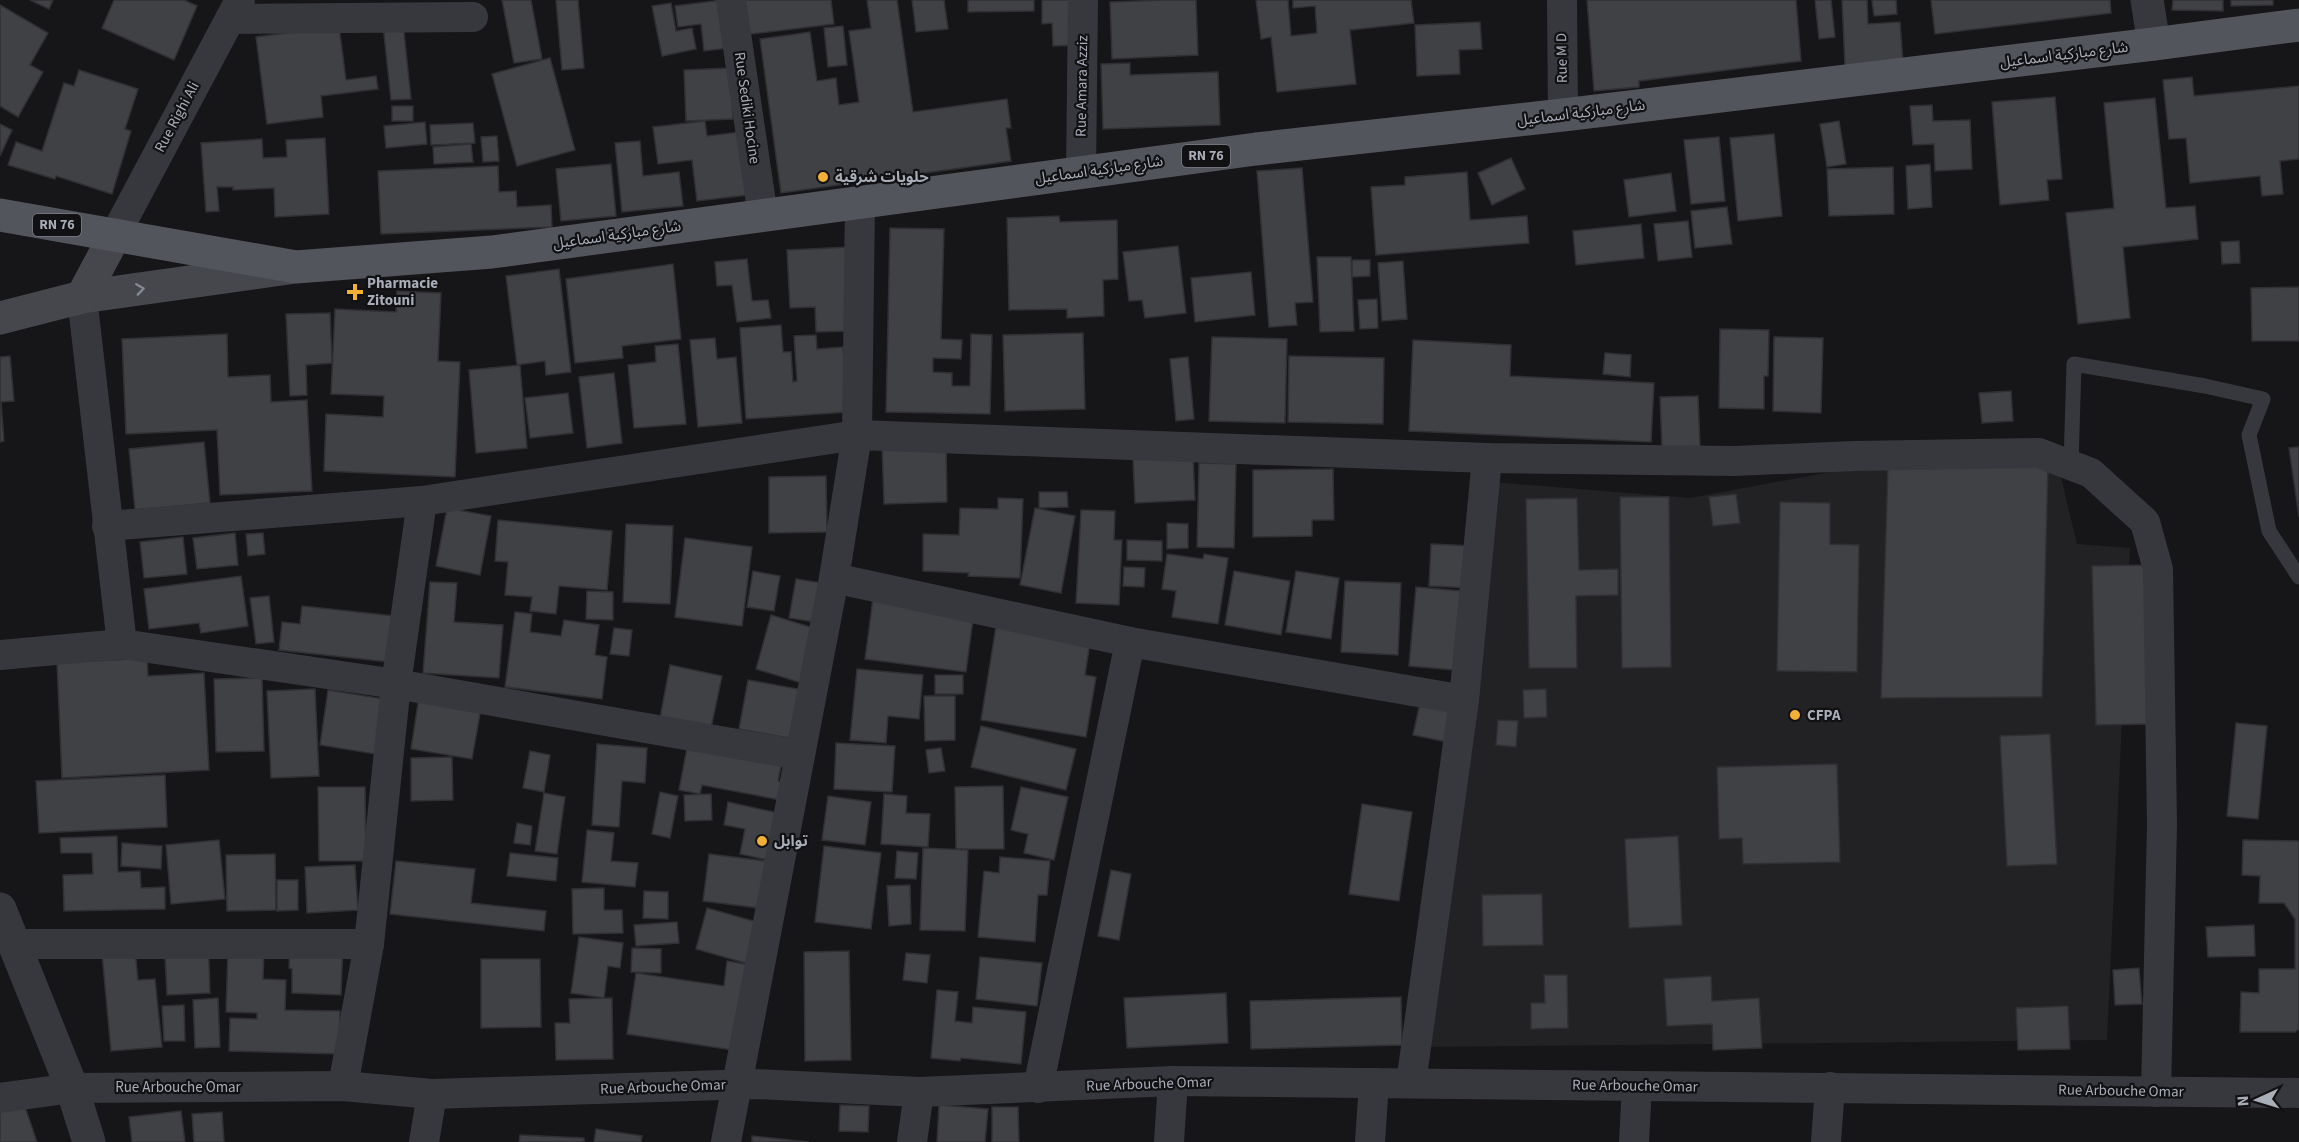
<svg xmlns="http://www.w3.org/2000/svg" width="2299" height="1142" font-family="'Source Sans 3','Noto Sans Arabic',sans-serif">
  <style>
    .built { fill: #222225 }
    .building { fill: #404145; stroke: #303034; stroke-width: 1.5 }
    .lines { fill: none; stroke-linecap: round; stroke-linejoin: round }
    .service { stroke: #37383d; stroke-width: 15 }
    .minor { stroke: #37383d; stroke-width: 30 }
    .tertiary { stroke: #37383d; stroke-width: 33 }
    .secondary { stroke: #45474d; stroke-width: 33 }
    .primary { stroke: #53555c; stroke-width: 33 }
    .oneway { stroke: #858993 }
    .poi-dot { fill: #f2b134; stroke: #111113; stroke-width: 2 }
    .labels { text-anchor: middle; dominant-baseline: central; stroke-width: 4.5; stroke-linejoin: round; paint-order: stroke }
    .shield { fill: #111113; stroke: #7b7e86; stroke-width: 1.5 }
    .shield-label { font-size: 14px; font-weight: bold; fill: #a8adb8 }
    .street-label { font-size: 15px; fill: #a8adb8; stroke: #111113 }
    .poi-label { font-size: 15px; font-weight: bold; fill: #a8adb8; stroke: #111113; text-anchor: start }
  </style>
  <rect width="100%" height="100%" fill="#161618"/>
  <polygon class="built" points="1852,468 2059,469 2077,544 2130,548 2107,1040 1425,1047 1492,482 1690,498"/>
  <g class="building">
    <polygon points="30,0 53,0 49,9"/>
    <polygon points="114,0 184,0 197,6 174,60 102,28"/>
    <polygon points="502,0 531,0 542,59 514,63"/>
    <polygon points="556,0 578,0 584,68 562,70"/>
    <polygon points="722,0 728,48 704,51 701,24 678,27 675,6"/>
    <polygon points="739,0 831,0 834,24 743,35"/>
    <polygon points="867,0 897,0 913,112 1007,99 1011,128 1006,128 1011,161 781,193 760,39 810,32 817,81 836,78 839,105 859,102 849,31 871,28"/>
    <polygon points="912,0 944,0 948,29 916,32"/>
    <polygon points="968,0 1034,0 1034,11 968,12"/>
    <polygon points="1042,0 1080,0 1082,45 1053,46 1052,23 1042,24"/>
    <polygon points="1165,0 1196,0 1198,55 1112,59 1110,2"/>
    <polygon points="1256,0 1288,0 1291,36 1317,33 1315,6 1293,8 1293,0 1411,0 1414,23 1350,30 1356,84 1277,92 1271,37 1261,39"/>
    <polygon points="1587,0 1796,0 1801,61 1639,81 1639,87 1594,91"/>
    <polygon points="1815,0 1831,0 1835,37 1819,39"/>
    <polygon points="1842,0 1867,0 1868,24 1900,22 1903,63 1845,66"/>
    <polygon points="1872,0 1896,0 1897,14 1874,16"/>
    <polygon points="1931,0 2110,0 2111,13 1935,34"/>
    <polygon points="2173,0 2223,0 2223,11 2172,10"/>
    <polygon points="2231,0 2273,0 2273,5 2231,6"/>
    <polygon points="671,3 676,31 692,28 696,49 662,56 652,6"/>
    <polygon points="0,5 48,33 30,65 43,72 18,117 0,106"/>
    <polygon points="1480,22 1482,49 1459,50 1460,74 1417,76 1415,25"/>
    <polygon points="403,23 411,99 391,100 383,25"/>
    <polygon points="339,26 346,80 376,76 378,89 321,96 323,117 267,124 256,37"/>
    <polygon points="843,26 847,65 828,67 824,28"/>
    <polygon points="550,58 575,150 517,166 492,74"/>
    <polygon points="1130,63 1130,75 1218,72 1220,125 1103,129 1101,64"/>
    <polygon points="731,68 733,119 686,121 684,70"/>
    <polygon points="79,70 138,89 125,129 131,131 112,194 56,176 55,179 8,165 16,142 42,151 64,83 74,86"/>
    <polygon points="2192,77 2194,96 2299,86 2299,159 2280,161 2283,194 2262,196 2260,176 2190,183 2186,138 2169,139 2163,80"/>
    <polygon points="2055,97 2062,179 2047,180 2049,200 2000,205 1992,102"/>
    <polygon points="2155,98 2166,208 2195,206 2198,239 2123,247 2130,318 2078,324 2066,213 2114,208 2104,103"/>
    <polygon points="1932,105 1933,121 1970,120 1972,169 1935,171 1934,144 1913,145 1910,106"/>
    <rect x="392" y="106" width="21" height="15"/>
    <polygon points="705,121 707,136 740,132 748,195 697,201 692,160 658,164 653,127"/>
    <polygon points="1839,121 1846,164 1827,167 1820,124"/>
    <polygon points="425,122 427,144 386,148 384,126"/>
    <polygon points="473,123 475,143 431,145 430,125"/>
    <polygon points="0,124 12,130 0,156"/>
    <polygon points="1774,134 1782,216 1738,221 1730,138"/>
    <polygon points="497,136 499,161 483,162 481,137"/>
    <polygon points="1719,137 1725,201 1691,204 1684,140"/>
    <polygon points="325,138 329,214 275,217 274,188 233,190 233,187 217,187 219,211 206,212 201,143 262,139 263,158 287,157 286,140"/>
    <polygon points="640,141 643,176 679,172 683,206 622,212 615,143"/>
    <polygon points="471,144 473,162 434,164 433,147"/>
    <polygon points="1511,158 1525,189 1492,205 1478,173"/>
    <polygon points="611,164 616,216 561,221 556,169"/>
    <polygon points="1930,164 1932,207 1908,209 1906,166"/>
    <polygon points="498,166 499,192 516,191 517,207 551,205 552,227 381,234 378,171"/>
    <polygon points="1893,167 1894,214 1829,216 1827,169"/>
    <polygon points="1302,168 1313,302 1295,303 1297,325 1269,327 1257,171"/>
    <polygon points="1467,172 1470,220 1527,216 1529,243 1376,255 1371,187 1405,185 1405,177"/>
    <polygon points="1671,173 1676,211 1629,217 1624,180"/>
    <polygon points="1727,207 1732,244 1695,248 1691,211"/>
    <polygon points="1059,216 1060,222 1117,220 1118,279 1103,280 1104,316 1067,318 1067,309 1009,310 1007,218"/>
    <polygon points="1688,221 1692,257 1658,261 1654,224"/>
    <polygon points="1641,224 1644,258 1576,265 1573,231"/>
    <polygon points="890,228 944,229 941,339 962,340 961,359 933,358 933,372 952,373 952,386 970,386 971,334 992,335 990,414 886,412"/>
    <polygon points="2239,241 2240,263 2222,264 2221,242"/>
    <polygon points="1178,246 1186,313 1145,318 1142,300 1129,301 1123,252"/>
    <polygon points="850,247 853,331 816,332 815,307 790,308 787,250"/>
    <polygon points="1317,257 1351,257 1354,331 1320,332"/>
    <polygon points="747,259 752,301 768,300 771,318 737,322 732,285 717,286 715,262"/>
    <polygon points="1352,260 1370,260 1370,276 1352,277"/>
    <polygon points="1403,261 1407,319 1382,321 1378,263"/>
    <polygon points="673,264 681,339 622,346 623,358 575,363 566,279"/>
    <polygon points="559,269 571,372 546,375 545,361 517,365 506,276"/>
    <polygon points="1251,272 1255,315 1195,322 1191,278"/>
    <polygon points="2299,287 2299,341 2252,341 2251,288"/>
    <polygon points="397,291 441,293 438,361 460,362 455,477 324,471 326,414 383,417 384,396 331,394 335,309 396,312"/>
    <polygon points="1377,299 1378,328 1360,329 1358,300"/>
    <polygon points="330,313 332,363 306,365 307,395 290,396 286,314"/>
    <polygon points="781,325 783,352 791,352 793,382 797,381 794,336 816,335 817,349 843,347 847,412 746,419 740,328"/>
    <polygon points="1720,329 1769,330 1768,376 1764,376 1764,409 1719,408"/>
    <polygon points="1083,333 1085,409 1005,411 1003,335"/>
    <polygon points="227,334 228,377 270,375 271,402 307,400 312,491 220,495 217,430 126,434 122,339"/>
    <polygon points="1212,337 1287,339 1285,423 1209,421"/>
    <polygon points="1774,337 1823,338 1821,413 1773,411"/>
    <polygon points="715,338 717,359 736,357 742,423 698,427 690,340"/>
    <polygon points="1413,340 1511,345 1510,376 1654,383 1651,442 1409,431"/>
    <polygon points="678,344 686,424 634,428 628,365 656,362 655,346"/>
    <polygon points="1605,353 1631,355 1630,377 1603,374"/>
    <polygon points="10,356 14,401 1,402 4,441 0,442 0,357"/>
    <polygon points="1289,356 1384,358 1383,424 1288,422"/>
    <polygon points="1188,357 1194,419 1176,421 1170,359"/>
    <polygon points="520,365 527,448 476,453 469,370"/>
    <polygon points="614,373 622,443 587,448 579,377"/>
    <polygon points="2011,391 2013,421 1982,423 1979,393"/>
    <polygon points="568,393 573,433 530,438 525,398"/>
    <polygon points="1698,396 1700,447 1662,449 1660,397"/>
    <polygon points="204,442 210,503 135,510 129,449"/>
    <polygon points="946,442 947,502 884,504 882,444"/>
    <polygon points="2299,447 2299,517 2289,448"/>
    <polygon points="1193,456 1195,500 1135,503 1133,459"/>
    <polygon points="1199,463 1236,464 1234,548 1197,547"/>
    <polygon points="1888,465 2048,466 2042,697 1881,698"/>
    <polygon points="1333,469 1334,520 1312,520 1312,536 1253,537 1253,470"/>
    <polygon points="826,476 827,532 769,533 769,477"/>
    <polygon points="1039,492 1067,492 1068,507 1039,508"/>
    <polygon points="1736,494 1740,523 1713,526 1709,497"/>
    <polygon points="1620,497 1669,497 1671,667 1622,668"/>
    <polygon points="998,498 1023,499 1020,578 968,576 969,573 923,571 923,534 959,535 960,508 998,509"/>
    <polygon points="1577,498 1579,570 1618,569 1618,595 1576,596 1577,668 1529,668 1526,499"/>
    <polygon points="1780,502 1830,503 1830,544 1859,545 1857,672 1777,671"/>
    <polygon points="447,508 491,516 480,575 436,566"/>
    <polygon points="1035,508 1075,516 1061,593 1020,585"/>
    <polygon points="1081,510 1115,511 1114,540 1122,540 1119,605 1076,603"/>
    <polygon points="498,520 612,531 607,590 559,586 556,614 530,611 532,597 505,595 508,562 495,561"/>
    <polygon points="1167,523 1188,524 1188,548 1167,549"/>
    <polygon points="626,524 673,526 670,604 623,602"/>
    <polygon points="235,533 238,565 197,569 193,538"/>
    <polygon points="263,533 265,554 248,556 246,534"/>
    <polygon points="183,537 187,574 144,578 140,542"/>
    <polygon points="685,538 752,547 742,626 675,617"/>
    <polygon points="1127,540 1162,541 1162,561 1127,560"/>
    <polygon points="1431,544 1473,546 1471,588 1429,586"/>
    <polygon points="1167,554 1203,559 1204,554 1228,558 1218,624 1172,617 1176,591 1162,589"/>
    <polygon points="2146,565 2151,724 2096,725 2092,566"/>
    <polygon points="1124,567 1145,568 1144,587 1123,586"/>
    <polygon points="753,571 780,576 774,611 747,607"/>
    <polygon points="1234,571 1290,581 1281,635 1225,625"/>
    <polygon points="1296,571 1339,578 1331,639 1286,632"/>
    <polygon points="241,576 248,626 201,633 199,623 149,629 144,589"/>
    <polygon points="796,579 829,584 821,623 789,618"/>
    <polygon points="1345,581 1401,583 1398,655 1341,652"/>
    <polygon points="430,582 457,583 454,622 503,625 499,678 423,673"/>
    <polygon points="1416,587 1473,592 1466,671 1409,666"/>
    <polygon points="587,591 613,592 613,620 586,619"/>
    <polygon points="874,591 975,604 966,672 865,659"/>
    <polygon points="269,596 274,642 256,644 250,598"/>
    <polygon points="302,606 394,616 389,662 279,650 282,622 300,624"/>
    <polygon points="515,612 532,614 530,632 561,636 564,620 599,625 595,655 607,657 602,699 505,687"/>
    <polygon points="998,614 1092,630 1085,675 1096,677 1086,737 981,720"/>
    <polygon points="771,615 820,630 805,684 756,669"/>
    <polygon points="614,628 632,630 629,656 610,654"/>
    <polygon points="147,658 148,676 204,673 209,770 62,778 57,663"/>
    <polygon points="670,665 722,676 711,728 660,718"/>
    <polygon points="857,669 923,675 919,719 888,716 886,743 850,740"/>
    <rect x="935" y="675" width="28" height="19"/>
    <polygon points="262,678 264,751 216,752 214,679"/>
    <polygon points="748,680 809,691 800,740 739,729"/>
    <polygon points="315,689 319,776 271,778 267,691"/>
    <polygon points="1546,689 1547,717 1524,718 1523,690"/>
    <polygon points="328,690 384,699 375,754 320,745"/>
    <polygon points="924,696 955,696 955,740 925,741"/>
    <polygon points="419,697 481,708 472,759 411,749"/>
    <polygon points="1420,703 1453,710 1447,742 1413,735"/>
    <polygon points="1498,720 1518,721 1516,747 1496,745"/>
    <polygon points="2236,723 2267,726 2258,819 2227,816"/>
    <polygon points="981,726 1076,749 1066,790 971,767"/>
    <polygon points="2050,734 2057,864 2007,866 2000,736"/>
    <polygon points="836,743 895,746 892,792 834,789"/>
    <polygon points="597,744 647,748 645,783 622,781 619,827 592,825"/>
    <polygon points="687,748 781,766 778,781 789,784 786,801 702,785 700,794 679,790"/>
    <polygon points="941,748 945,771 929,773 926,750"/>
    <polygon points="530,751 550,755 544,792 523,788"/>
    <polygon points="452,757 453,800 411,801 411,758"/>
    <polygon points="1837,764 1840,862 1743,864 1742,838 1719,839 1717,767"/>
    <polygon points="165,775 167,827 39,833 36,781"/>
    <polygon points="1003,786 1004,849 956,849 955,787"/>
    <polygon points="318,787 365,787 366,861 319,861"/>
    <polygon points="1021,787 1068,797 1054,860 1024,853 1028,834 1011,830"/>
    <polygon points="660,792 678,796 670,838 652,834"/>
    <polygon points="544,793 565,797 557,854 535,851"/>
    <polygon points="711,794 712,820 685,821 684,795"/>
    <polygon points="884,794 907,796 906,813 930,814 928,847 881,844"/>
    <polygon points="828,796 871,802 865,845 822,840"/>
    <polygon points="728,802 787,815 777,862 740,854 745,829 724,825"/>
    <polygon points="1362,804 1412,812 1399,901 1349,894"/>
    <polygon points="517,823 532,826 530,845 514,843"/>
    <polygon points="587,830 614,833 611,861 638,863 635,887 582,882"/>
    <polygon points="117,836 118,872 140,871 141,888 165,887 165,909 64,911 63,875 93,874 92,853 61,853 60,838"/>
    <polygon points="1678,836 1682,925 1629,928 1625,839"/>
    <polygon points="219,840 225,899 171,904 166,845"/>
    <polygon points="2243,840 2299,841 2299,1029 2295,1032 2240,1032 2241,992 2259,993 2259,969 2295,969 2295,919 2284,903 2259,903 2260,876 2242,875"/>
    <polygon points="122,843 162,846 161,869 121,866"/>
    <polygon points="824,846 881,853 871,929 815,922"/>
    <polygon points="923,848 968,850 965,931 920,930"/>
    <polygon points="897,851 918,853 916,879 895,878"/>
    <polygon points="510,853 558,858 556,881 507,876"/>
    <polygon points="275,854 276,910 227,911 226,855"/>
    <polygon points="709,854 773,862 767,909 703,901"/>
    <polygon points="1000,857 1050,861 1047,895 1038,895 1035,942 978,937 984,871 999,873"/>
    <polygon points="396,861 475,869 471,903 546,911 544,931 390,914"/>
    <polygon points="355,865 358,910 307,913 305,867"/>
    <polygon points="1111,870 1131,874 1119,940 1098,936"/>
    <polygon points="277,880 298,880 298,910 277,911"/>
    <polygon points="910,885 911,924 889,926 887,886"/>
    <polygon points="604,888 604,910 622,910 623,933 573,934 572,889"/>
    <polygon points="644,891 668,892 668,919 643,918"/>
    <polygon points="1542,894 1543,945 1483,946 1482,895"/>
    <polygon points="707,908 760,923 749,964 696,949"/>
    <polygon points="677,922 679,943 636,946 634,925"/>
    <polygon points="2254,925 2255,956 2208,957 2206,927"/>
    <polygon points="208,934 210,993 167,995 164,936"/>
    <polygon points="579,937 623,943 620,968 608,966 604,998 571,993"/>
    <polygon points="134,940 138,980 155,979 162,1047 111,1051 101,943"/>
    <polygon points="290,940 343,942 341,995 292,993 292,969 289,968"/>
    <polygon points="228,948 264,949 263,979 286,980 285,1010 340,1011 339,1054 229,1051 230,1018 257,1019 257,1013 226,1012"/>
    <polygon points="632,948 661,949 661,973 631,972"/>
    <polygon points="849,951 851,1060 805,1061 804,952"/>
    <polygon points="906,953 930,955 927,983 903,980"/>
    <polygon points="980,957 1042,963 1037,1006 976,999"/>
    <polygon points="481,959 540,959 541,1027 481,1028"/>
    <polygon points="727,961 751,965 739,1051 627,1034 636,973 724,986"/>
    <polygon points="2139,968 2142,1004 2115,1005 2113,970"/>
    <polygon points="1544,975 1567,975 1568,1028 1531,1029 1531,1003 1545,1003"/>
    <polygon points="1711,976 1712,1001 1759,998 1762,1048 1713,1050 1712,1024 1667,1026 1664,979"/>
    <polygon points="937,990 958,992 955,1021 972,1023 973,1007 1026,1012 1021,1064 961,1058 960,1061 931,1058"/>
    <polygon points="1226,993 1228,1043 1127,1048 1124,998"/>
    <polygon points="1401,997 1402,1045 1251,1049 1250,1001"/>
    <polygon points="218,998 220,1047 195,1048 193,1000"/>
    <polygon points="612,998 613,1059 556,1060 555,1023 570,1023 569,999"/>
    <polygon points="184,1005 185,1041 164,1041 162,1006"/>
    <polygon points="2068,1006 2070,1049 2018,1050 2016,1008"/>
    <polygon points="23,1101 37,1142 0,1142 0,1109"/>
    <polygon points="840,1105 869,1106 868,1132 839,1131"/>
    <polygon points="939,1105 988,1109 985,1142 937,1142"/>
    <polygon points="992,1107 1018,1107 1019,1142 992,1142"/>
    <polygon points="181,1111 185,1142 132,1142 129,1117"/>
    <polygon points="222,1112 224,1142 194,1142 192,1114"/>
    <polygon points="596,1129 642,1136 641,1142 594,1142"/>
    <polygon points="520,1135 584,1138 584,1142 519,1142"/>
    <polygon points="752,1136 809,1142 752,1142"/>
  </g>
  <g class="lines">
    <polyline class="service" points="2071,465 2074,364 2205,386 2263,399 2249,435 2269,531 2299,577"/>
    <g class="minor">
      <polyline points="731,0 763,216"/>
      <polyline points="1562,0 1563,115"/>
      <polyline points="230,19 473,17"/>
      <polyline points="1081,173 1083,0"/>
      <polyline points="115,235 240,0"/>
      <polyline points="107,526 422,501 857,435 1487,458 1734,461 1855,456 2039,453 2091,473 2145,522 2158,569 2162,824 2156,1092"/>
      <polyline points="834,578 1130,642"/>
      <polyline points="122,644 396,684 800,755"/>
      <polyline points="0,655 122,644 82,297"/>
      <polyline points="13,944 369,944"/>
      <polyline points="1411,1083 1464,700 1487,458"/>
      <polyline points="343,1086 369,944 396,684 422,501"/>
      <polyline points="1038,1088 1130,642 1464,700"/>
      <polyline points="0,1098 72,1088 343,1086 432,1094 755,1084 919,1092 1173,1081 2299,1093"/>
      <polyline points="424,1142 432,1094"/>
      <polyline points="726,1142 834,578 857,435 860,202"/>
      <polyline points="912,1142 919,1092"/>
      <polyline points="1169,1142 1173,1081"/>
      <polyline points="1370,1142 1374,1083"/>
      <polyline points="1634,1142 1637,1086"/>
      <polyline points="1826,1142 1830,1087"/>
    </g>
    <g class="tertiary">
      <polyline points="2147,0 2154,44"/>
      <polyline points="0,909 72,1088 89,1142"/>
    </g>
    <g class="secondary">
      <polyline points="82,297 289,268"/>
      <polyline points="0,318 82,297 115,235"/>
    </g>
    <polyline class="primary" points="0,215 296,267 492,252 1256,149 1563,115 2154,44 2299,25"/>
  </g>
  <defs><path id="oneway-chevron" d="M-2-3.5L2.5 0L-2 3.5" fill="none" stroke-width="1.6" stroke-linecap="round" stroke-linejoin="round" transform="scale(1.5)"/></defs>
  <use class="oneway" href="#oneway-chevron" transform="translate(140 289) rotate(-8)"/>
  <g class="poi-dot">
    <circle cx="823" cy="177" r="6"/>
    <path d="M352 283h6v6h6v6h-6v6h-6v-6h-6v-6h6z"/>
    <circle cx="1795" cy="715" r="6"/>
    <circle cx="762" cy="841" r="6"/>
  </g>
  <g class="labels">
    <g class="shield">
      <rect x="1182" y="145" width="48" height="22" rx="4.5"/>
      <rect x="33" y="214" width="48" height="22" rx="4.5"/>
    </g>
    <g class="shield-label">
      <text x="1206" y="156">RN 76</text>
      <text x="57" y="225">RN 76</text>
    </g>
    <g class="street-label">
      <text transform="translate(2064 55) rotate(-7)">شارع مباركية اسماعيل</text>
      <text transform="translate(1562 58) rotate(-91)">Rue M D</text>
      <text transform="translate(1082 86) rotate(-89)">Rue Amara Azziz</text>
      <text transform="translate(747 108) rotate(82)">Rue Sediki Hocine</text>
      <text transform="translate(1581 113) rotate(-7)">شارع مباركية اسماعيل</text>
      <text transform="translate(177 117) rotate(-62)">Rue Righi Ali</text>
      <text transform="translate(1099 170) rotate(-8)">شارع مباركية اسماعيل</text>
      <text transform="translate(617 235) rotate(-8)">شارع مباركية اسماعيل</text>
      <text transform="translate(1149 1084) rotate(-2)">Rue Arbouche Omar</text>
      <text transform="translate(1635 1086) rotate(1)">Rue Arbouche Omar</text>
      <text x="178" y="1087">Rue Arbouche Omar</text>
      <text transform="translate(663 1087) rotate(-2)">Rue Arbouche Omar</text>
      <text transform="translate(2121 1091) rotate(1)">Rue Arbouche Omar</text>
    </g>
    <g class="poi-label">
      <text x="835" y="177">حلويات شرقية</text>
      <text x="367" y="283">Pharmacie<tspan x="367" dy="17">Zitouni</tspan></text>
      <text x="1807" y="715">CFPA</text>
      <text x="774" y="841">توابل</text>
    </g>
  </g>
  <g transform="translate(2257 1100) rotate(266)" stroke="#111113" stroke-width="4.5" paint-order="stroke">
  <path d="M0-4.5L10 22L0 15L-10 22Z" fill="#a8adb8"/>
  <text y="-9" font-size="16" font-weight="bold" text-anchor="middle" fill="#a8adb8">N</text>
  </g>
</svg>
